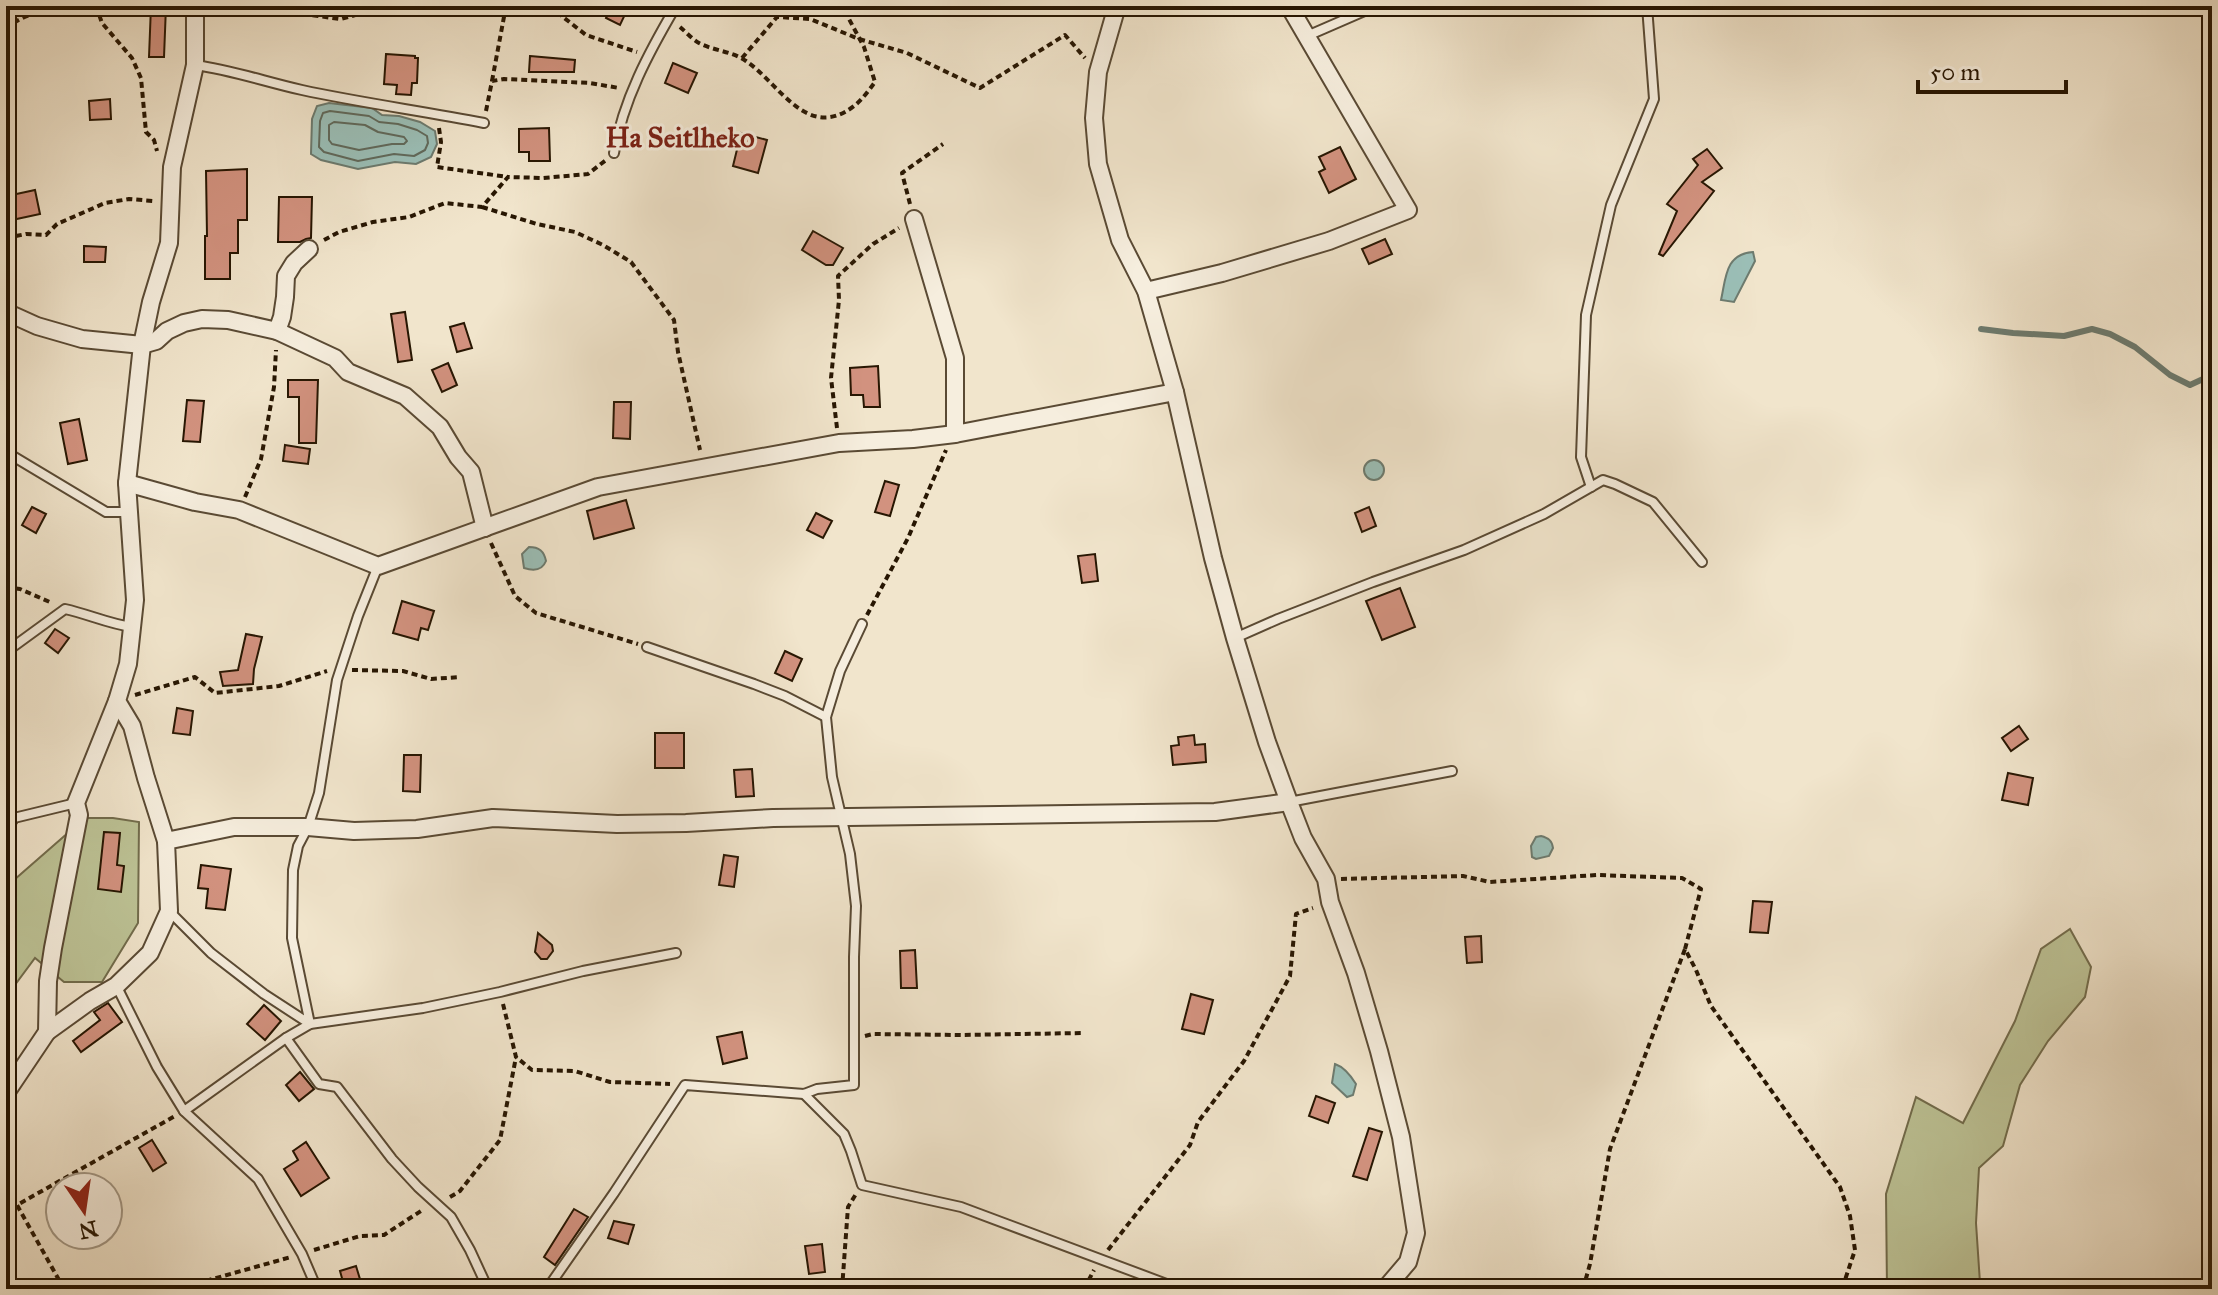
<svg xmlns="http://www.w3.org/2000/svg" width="2218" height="1295" font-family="'IM FELL Great Primer',serif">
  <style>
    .green { fill: #bdc396; stroke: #726c4c; stroke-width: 2 }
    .water { fill: #9bbfb7; stroke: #6d7b6f; stroke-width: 2 }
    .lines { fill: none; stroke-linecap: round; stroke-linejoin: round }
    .shore { stroke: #616a5c; stroke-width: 2 }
    .stream { stroke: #6d7b6f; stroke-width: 6 }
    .building { fill: #d2927f; stroke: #271602; stroke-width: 2 }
    .lane-casing { stroke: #5a4a34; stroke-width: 12 }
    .street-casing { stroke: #5a4a34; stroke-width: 20 }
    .path { stroke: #271602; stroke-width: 4; stroke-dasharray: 6 4; stroke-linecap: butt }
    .lane { stroke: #f6eede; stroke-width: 8 }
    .street { stroke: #f6eede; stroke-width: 16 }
    .labels { text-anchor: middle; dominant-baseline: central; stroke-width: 6; stroke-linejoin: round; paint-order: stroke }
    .quarter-label { font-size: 28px; font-weight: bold; fill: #7a1f14; stroke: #f6eede }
  </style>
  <rect width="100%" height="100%" fill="#f1e5cc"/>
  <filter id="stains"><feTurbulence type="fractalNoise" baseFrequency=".0025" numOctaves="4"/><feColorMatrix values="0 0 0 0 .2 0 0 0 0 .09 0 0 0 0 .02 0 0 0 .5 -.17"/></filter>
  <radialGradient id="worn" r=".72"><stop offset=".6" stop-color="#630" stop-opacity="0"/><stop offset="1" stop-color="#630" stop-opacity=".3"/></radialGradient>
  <g class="green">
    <polygon points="85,818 113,818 139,822 138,923 102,982 64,982 35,958 6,997 6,887"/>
    <polygon points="2070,929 2091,967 2085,997 2048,1041 2020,1085 2003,1146 1979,1168 1976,1223 1980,1283 1977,1289 1887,1289 1886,1194 1916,1097 1963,1123 2015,1021 2041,949"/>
  </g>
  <g class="water">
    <polygon points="329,103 372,108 382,115 399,116 420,122 435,131 437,144 431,157 416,164 395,162 358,169 321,160 311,154 312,119 317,106"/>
    <path d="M1753,252l2,9 -21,41 -13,-2c5,-22 4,-46 32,-48z"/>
    <circle cx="1374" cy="470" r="10"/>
    <path d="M529,547c10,0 15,4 17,14 -4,10 -13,10 -22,7l-2,-14z"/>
    <path d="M1541,836c8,2 11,5 12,12l-4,8 -13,3 -4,-2 -1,-11 5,-9z"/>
    <path d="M1335,1064c9,3 16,12 21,20l-3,11 -6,2 -15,-14z"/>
  </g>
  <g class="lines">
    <g class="shore">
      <polygon points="330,111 369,116 379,122 398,124 417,130 427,136 428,143 425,150 414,156 394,154 358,161 324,152 319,147 320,121 323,113"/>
      <polygon points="334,122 365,125 378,132 404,137 407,141 404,144 392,144 359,150 332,144 329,140 329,125"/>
    </g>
    <polyline class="stream" points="1981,329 2013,333 2064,336 2092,329 2110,334 2135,347 2170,375 2190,385 2203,379 2212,379"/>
  </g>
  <g class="building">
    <polygon points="151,6 166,6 164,57 149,57"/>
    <polygon points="611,6 629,6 620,25 606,18"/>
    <polygon points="386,54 415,56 415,58 418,58 417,83 412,83 411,95 396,94 397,85 384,84"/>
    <polygon points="530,56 575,60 574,72 529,72"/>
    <polygon points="673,63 697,73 688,93 665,83"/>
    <polygon points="110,99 111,119 90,120 89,101"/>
    <polygon points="549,128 550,161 529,161 529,152 519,152 519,129"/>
    <polygon points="741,133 767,140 758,173 733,166"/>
    <polygon points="1340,147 1356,179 1329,193 1319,172 1325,169 1319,157"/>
    <polygon points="1707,149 1722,168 1702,182 1714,191 1663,256 1659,254 1677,211 1667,204 1698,165 1693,159"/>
    <polygon points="247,169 247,220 238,220 238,253 230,253 230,279 205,279 205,236 207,236 206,171"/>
    <polygon points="35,190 40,214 12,220 7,196"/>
    <polygon points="279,197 312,197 311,238 306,239 300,242 278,242"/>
    <polygon points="813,231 843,248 833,265 826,265 802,250"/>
    <polygon points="1385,239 1392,254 1369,264 1362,249"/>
    <polygon points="84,246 106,247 105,262 84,262"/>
    <polygon points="405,312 412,360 398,362 391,314"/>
    <polygon points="464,323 472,348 457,352 450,327"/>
    <polygon points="448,363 457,385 442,392 432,370"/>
    <polygon points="878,366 880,407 864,407 863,395 851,395 850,368"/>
    <polygon points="288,380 318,380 316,443 299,443 299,397 288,397"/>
    <polygon points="187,400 204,401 200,442 183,441"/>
    <polygon points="614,402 631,402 630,439 613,438"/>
    <polygon points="79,419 87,460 68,464 60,423"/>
    <polygon points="285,445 310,449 308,464 283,461"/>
    <polygon points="885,481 899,485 890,516 875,512"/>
    <polygon points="626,500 634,528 594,539 587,511"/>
    <polygon points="32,507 46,514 36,533 22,525"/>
    <polygon points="1369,507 1376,526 1362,532 1355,513"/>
    <polygon points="816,513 832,521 823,538 807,530"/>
    <polygon points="1095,554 1098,581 1082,583 1078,556"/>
    <polygon points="1400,588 1415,627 1382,640 1366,601"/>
    <polygon points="402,601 434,611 428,630 421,628 418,640 393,633"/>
    <polygon points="55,629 69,638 58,653 45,643"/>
    <polygon points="246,634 262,637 254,669 253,684 223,686 220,672 238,670"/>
    <polygon points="785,651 802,659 792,681 775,673"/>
    <polygon points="177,708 193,711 190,735 173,733"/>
    <polygon points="2019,726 2028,739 2011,751 2002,738"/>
    <rect x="655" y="733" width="29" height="35"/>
    <polygon points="1194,735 1195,745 1205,744 1206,762 1173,765 1171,746 1179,745 1178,737"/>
    <polygon points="404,755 421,755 420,792 403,791"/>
    <polygon points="752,769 754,796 736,797 734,770"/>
    <polygon points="2008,773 2033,778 2028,805 2002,800"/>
    <polygon points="104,832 120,833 117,865 124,866 121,892 98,889"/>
    <polygon points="724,855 738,857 734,887 719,885"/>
    <polygon points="201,865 231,869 225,910 206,908 208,889 198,888"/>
    <polygon points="1753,901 1772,902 1768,933 1750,932"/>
    <polygon points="538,933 552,945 553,951 547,959 541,959 535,952"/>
    <polygon points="1481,936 1482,962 1467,963 1465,937"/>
    <polygon points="915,950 917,988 901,988 900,951"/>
    <polygon points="1191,994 1213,1000 1204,1034 1182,1029"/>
    <polygon points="108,1003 122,1022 81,1052 73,1041 100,1020 94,1012"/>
    <polygon points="264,1005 281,1021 265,1040 247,1024"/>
    <polygon points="742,1032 747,1058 723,1064 717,1037"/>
    <polygon points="300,1072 314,1089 299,1101 286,1085"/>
    <polygon points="1316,1096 1335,1103 1328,1123 1309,1116"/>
    <polygon points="1369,1128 1382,1132 1367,1180 1353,1176"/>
    <polygon points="152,1140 166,1163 153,1171 139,1148"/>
    <polygon points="306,1142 329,1178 301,1196 284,1169 298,1160 293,1151"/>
    <polygon points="574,1209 588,1217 555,1265 544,1257"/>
    <polygon points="614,1221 634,1225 628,1244 608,1238"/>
    <polygon points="822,1244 825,1272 809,1274 805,1246"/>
    <polygon points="356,1266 363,1289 345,1289 340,1271"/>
  </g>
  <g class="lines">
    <g class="lane-casing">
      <g id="lane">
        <polyline points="1307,36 1376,6"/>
        <path d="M195,65c37,5 71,17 107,25 60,13 121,21 182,33"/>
        <path d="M614,153c9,-53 35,-101 62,-147"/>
        <polyline points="6,452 106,512 129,512"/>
        <polyline points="1591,487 1581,457 1586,315 1611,205 1654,99 1647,6"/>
        <polyline points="1235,638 1278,619 1373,582 1464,550 1544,514 1603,480 1615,484 1653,502 1702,562"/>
        <polyline points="647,647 754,684 785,696 826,717"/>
        <path d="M6,652l59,-43c23,5 44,15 67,18"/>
        <polyline points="1289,802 1452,771"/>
        <polyline points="6,816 14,818 76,803"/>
        <polyline points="6,831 14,818"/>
        <polyline points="170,912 211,953 264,994 310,1024 292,938 293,870 298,846 308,827 319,793 337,680 358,616 378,566"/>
        <polyline points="117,987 157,1067 184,1111 258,1179 302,1254 317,1289"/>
        <polyline points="286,1038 319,1084 337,1087 392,1159 418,1187 451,1217 470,1250 488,1289"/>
        <polyline points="804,1094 844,1134 851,1151 862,1185 961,1207 1180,1289"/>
        <polyline points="184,1111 286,1038 310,1024 423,1008 500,992 583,971 676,953"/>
        <polyline points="1398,1275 1407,1289"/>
        <polyline points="547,1289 614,1193 685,1085 804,1094 817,1089 854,1085 854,957 856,906 850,854 832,777 826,717 840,671 862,624"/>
      </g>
    </g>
    <g class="street-casing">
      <g id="street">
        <polyline points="1117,6 1098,72 1094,118 1098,164 1120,240 1146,291 1175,392"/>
        <polyline points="914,219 955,358 955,434"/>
        <polyline points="1146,291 1222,273 1329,241 1408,210 1289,6"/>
        <polyline points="6,312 37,326 82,339 142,345 156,341 167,331 184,323 202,319 228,320 277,331 335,358 348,372 405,396 440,427 458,457 471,472 485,528"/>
        <polyline points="277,331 282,317 285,297 286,276 294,263 309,249"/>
        <polyline points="127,483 195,502 239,510 378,566 598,487 839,443 913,439 955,434 1175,392 1213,558 1235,638 1267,742 1289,802 1303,838 1326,879 1330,902 1356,973 1379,1051 1401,1137 1416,1233 1408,1262 1385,1289"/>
        <polyline points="166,841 146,778 132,726 117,701 128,664 135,600 127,483 142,345 151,302 169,243 172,167 195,65 195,6"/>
        <polyline points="47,1032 90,1001 116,986 150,953 169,911 166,841 234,827 308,827 354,831 417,829 493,818 617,824 686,823 773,818 1215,812 1289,802"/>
        <polyline points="6,1093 47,1032 48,981 53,948 79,815 76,803 117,701"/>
      </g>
    </g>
    <g class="path">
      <polyline points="27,6 28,15"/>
      <polyline points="96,6 102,23 132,58 141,78 146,132 154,140 157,151"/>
      <polyline points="375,6 414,6"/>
      <polyline points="549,6 586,35 637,52"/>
      <polyline points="213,8 233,11 278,11 341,19 359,14 371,6"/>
      <path d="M680,27c6,5 12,12 19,16 15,8 33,8 47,18 34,23 61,81 108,45 8,-6 15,-16 21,-24l-11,-35 -22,-41"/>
      <path d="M6,29c18,-17 44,-19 67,-23"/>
      <polyline points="742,58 777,17 810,19 859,39 907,53 980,88 1065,35 1085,58"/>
      <polyline points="492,81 506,6"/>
      <polyline points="486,111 492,81 504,79 590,83 619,88"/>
      <polyline points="439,128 441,142 437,167 508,177"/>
      <polyline points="910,204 902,173 943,144"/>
      <polyline points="482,207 537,224 575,232 603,245 631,262 674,320 678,352 700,450"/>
      <polyline points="6,238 26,234 46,235 57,224 105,203 129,199 153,201"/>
      <polyline points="324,240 339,232 373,222 409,217 445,203 482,207 508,177 543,178 588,174 606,160"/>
      <polyline points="837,428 831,378 839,300 838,276 873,244 899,228"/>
      <polyline points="245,497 261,459 274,387 276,350"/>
      <polyline points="491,543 515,596 536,613 638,644"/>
      <polyline points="6,587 20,589 52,603"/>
      <polyline points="867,615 908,538 946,450"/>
      <polyline points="352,670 403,671 431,679 460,677"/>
      <polyline points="135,695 195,677 215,693 279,686 327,671"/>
      <polyline points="1341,879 1463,876 1490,882 1597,875 1682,878 1701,889 1685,949 1696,970 1711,1006 1840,1187 1850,1216 1855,1250 1842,1289"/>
      <polyline points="503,1004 516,1057 532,1070 575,1071 610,1082 670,1084"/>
      <polyline points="865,1036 873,1034 961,1035 1083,1033"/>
      <polyline points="450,1197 460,1191 500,1140 516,1057"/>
      <polyline points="314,1250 360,1236 384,1235 424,1209"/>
      <polyline points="1108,1250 1190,1145 1198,1122 1244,1061 1290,976 1296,914 1313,908"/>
      <polyline points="64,1289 17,1205 175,1116"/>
      <polyline points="177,1289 291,1257"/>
      <polyline points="210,1289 220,1279"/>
      <polyline points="842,1289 848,1207 856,1194"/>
      <polyline points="1084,1289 1094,1270"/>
      <polyline points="1583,1289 1590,1264 1610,1149 1685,949"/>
    </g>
    <use href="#lane" class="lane"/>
    <use href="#street" class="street"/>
  </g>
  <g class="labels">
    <g class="quarter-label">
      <text x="680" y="137">Ha Seitlheko</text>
    </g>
  </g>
  <rect width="2218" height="1295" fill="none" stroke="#f1e5cc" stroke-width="32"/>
  <rect x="8" y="8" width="2202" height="1279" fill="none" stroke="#271602" stroke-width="4"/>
  <rect x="16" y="16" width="2186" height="1263" fill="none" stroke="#271602" stroke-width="2"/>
  <g transform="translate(84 1211) rotate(167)"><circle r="38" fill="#f6eede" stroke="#a39886" stroke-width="2"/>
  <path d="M0-6L14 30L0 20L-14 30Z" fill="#8f2418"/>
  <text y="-12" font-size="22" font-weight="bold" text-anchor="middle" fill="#271602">N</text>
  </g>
  <path d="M1918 80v12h148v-12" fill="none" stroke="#271602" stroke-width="4"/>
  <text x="1930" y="80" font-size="24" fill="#271602" stroke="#f6eede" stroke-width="6" paint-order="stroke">50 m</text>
  <rect width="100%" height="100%" filter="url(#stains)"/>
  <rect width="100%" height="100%" fill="url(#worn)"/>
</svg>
